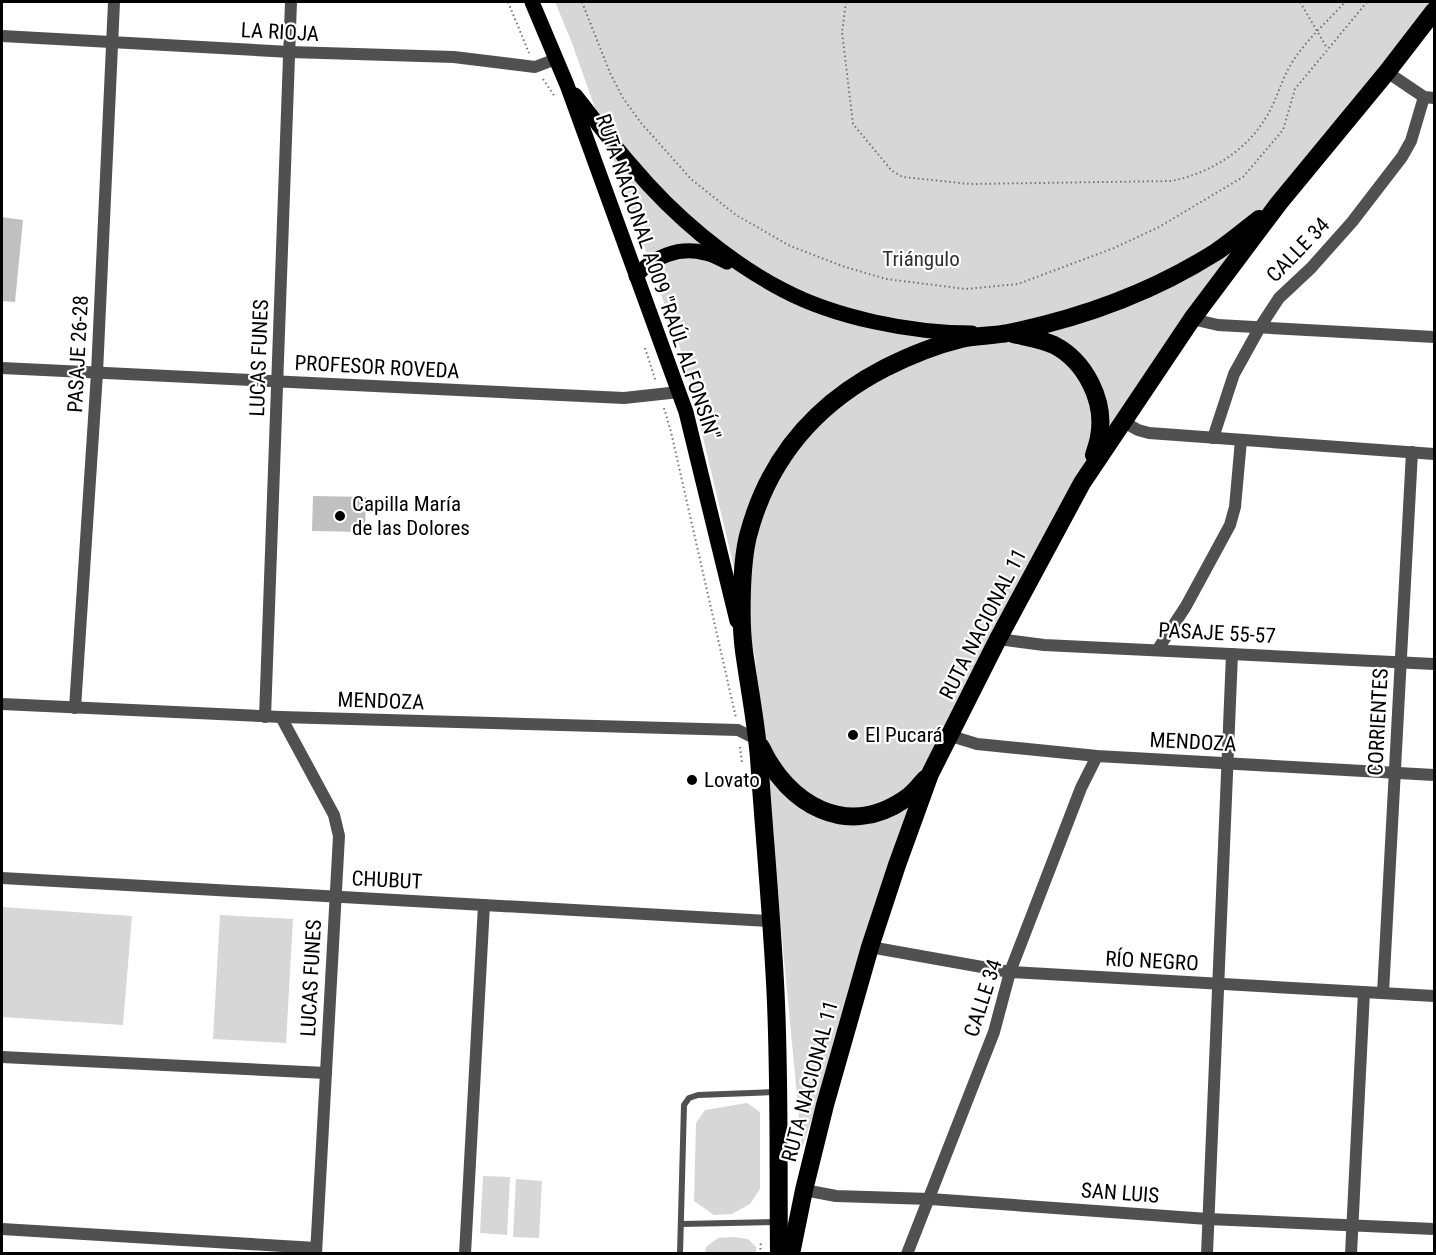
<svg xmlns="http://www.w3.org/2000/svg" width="1436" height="1255" font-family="'Roboto Condensed',sans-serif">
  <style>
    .green { fill: #d7d7d7 }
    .building { fill: #c0c0c0 }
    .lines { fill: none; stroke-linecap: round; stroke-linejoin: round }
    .path { stroke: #727272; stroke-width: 2; stroke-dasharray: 1.5 3; stroke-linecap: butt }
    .lane { stroke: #505050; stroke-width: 6 }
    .street { stroke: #505050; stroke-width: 12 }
    .primary { stroke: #000; stroke-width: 15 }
    .highway { stroke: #000; stroke-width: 18 }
    .poi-dot { fill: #000; stroke: #fff; stroke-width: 2 }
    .labels { text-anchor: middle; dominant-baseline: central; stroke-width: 4.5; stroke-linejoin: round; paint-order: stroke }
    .street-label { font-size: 21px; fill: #000; stroke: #fff }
    .park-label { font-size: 21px; fill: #2e2e2e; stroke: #fff }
    .poi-label { font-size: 21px; fill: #000; stroke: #fff; text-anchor: start }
  </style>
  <rect width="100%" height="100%" fill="#fff"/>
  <g class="green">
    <polygon points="555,2 1434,2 1434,11 1122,421 951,736 897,865 802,1148 755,656 685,362 572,43"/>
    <polygon points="2,907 132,916 123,1025 2,1017"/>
    <polygon points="220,915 293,919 286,1043 213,1039"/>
    <polygon points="747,1103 760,1112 760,1189 750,1204 732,1214 714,1215 694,1201 696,1123 705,1110"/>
    <polygon points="483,1176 510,1177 507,1235 480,1233"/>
    <polygon points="516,1179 542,1181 539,1238 513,1237"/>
    <polygon points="734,1237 748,1239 756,1247 756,1253 705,1253 706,1247 718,1238"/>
  </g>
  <g class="building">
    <polygon points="2,217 23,220 15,302 2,301"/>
    <polygon points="313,496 366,497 365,532 312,531"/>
  </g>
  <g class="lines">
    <g class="path">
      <polyline points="508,2 529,53"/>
      <polyline points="582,2 610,73 623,98 641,123 691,179 736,215 788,245 842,266 886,279 966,289 1018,284 1114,248 1159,227 1243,177 1283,130 1295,89 1367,2"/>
      <path d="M846,2l-4,30 11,92 39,47 11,6 67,7 201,-3c37,-7 74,-29 94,-62 12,-18 16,-40 28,-58 14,-22 35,-40 52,-59"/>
      <polyline points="1300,2 1327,48"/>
      <polyline points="543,79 555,97"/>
      <polyline points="645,348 656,382"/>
      <polyline points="664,408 671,432 736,718"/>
      <polyline points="740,747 742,763"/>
      <polyline points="760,1254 761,1241"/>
    </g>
    <g class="lane">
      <polyline points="682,1224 777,1222"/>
      <polyline points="680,1254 684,1105 689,1098 698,1095 775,1092"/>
    </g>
    <g class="street">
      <polyline points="2,36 290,52 454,57 535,67 556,59"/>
      <polyline points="1387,72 1424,97 1434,98"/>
      <polyline points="1192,319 1218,325 1434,337"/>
      <polyline points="2,368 624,398 679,392"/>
      <polyline points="1122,421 1138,430 1149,433 1434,454"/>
      <polyline points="1213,438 1234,374 1260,327 1279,298 1311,268 1352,222 1402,157 1411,141 1424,97"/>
      <polyline points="998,639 1044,645 1434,664"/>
      <polyline points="1158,649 1186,606 1230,525 1235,507 1241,440"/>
      <polyline points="2,704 281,717 738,730 758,740"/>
      <polyline points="75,708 97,373 114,2"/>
      <polyline points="265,717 291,2"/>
      <polyline points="281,717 334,815 339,836 316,1254"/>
      <polyline points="951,736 977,744 1097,756 1434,775"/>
      <polyline points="2,878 770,921"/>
      <polyline points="870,947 1010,972 1434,996"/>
      <polyline points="1383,993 1412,452"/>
      <polyline points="2,1057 326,1073"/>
      <polyline points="804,1190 836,1196 930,1199 1208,1219 1434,1229"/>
      <polyline points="2,1229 316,1248"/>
      <polyline points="465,1254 484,905"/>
      <polyline points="907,1254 994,1032 1010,972 1081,788 1097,756"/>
      <polyline points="1207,1254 1232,654"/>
      <polyline points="1351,1254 1364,992"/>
    </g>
    <g class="primary">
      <polyline points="532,2 567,85 686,412 737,621"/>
      <path d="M575,95c19,24 37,48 57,71 41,49 94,94 151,124 53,28 129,43 189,43"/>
      <path d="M636,276c17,-19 43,-30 69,-23 8,1 15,6 22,9"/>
    </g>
    <g class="highway">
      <path d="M1013,334c13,3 28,5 41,11 31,16 52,56 45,92 -1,6 -3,12 -5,18"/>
      <path d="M761,747c27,58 86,92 144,52 8,-5 14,-13 20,-20"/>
      <path d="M779,1254c-1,-91 1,-182 -4,-272 -4,-75 -11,-149 -16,-224 -3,-36 -10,-71 -15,-107 -4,-29 -3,-87 4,-115 20,-77 67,-132 137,-168 24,-12 51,-23 76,-29 16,-4 32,-3 47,-6 74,-15 145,-41 208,-81 15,-10 29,-22 43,-33"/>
      <polyline points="791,1254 804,1190 825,1105 870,947 897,865 930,774 998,639 1082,483 1192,319 1279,203 1387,72 1434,11"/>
    </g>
  </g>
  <g class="poi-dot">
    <circle cx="340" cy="516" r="6"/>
    <circle cx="853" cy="735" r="6"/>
    <circle cx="692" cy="780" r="6"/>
  </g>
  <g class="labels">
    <g class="street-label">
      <text transform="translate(280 32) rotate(3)">LA RIOJA</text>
      <text transform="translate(1298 250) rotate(-46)">CALLE 34</text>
      <text transform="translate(658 277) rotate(71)">RUTA NACIONAL A009 "RAÚL ALFONSÍN"</text>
      <text transform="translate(78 354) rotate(-87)">PASAJE 26-28</text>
      <text transform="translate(259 358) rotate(-88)">LUCAS FUNES</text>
      <text transform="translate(377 367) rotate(3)">PROFESOR ROVEDA</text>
      <text transform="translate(983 624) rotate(-63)">RUTA NACIONAL 11</text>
      <text transform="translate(1217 633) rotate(3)">PASAJE 55-57</text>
      <text transform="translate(381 701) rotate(2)">MENDOZA</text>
      <text transform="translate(1378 722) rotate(-87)">CORRIENTES</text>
      <text transform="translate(1193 742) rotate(3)">MENDOZA</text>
      <text transform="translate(387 880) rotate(3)">CHUBUT</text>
      <text transform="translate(1152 961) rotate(3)">RÍO NEGRO</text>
      <text transform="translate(311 978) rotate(-87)">LUCAS FUNES</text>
      <text transform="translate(983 998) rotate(-72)">CALLE 34</text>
      <text transform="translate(810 1081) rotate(-75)">RUTA NACIONAL 11</text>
      <text transform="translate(1120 1193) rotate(4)">SAN LUIS</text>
    </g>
    <g class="park-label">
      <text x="921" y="259">Triángulo</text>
    </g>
    <g class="poi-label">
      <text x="352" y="504">Capilla María<tspan x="352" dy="24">de las Dolores</tspan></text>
      <text x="865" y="735">El Pucará</text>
      <text x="704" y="780">Lovato</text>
    </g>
  </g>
  <rect width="1436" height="1255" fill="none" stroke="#000000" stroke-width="6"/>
</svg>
